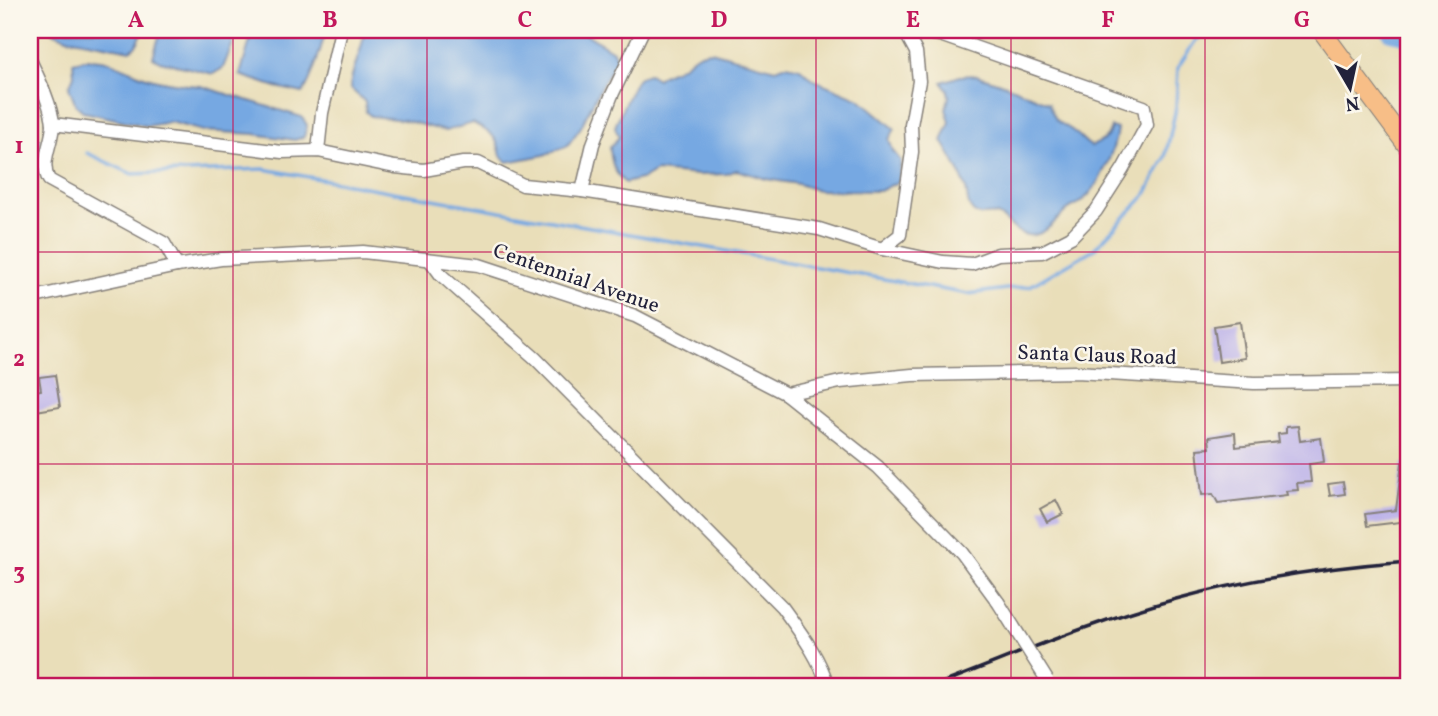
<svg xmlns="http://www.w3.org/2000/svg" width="1438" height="716" font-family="Vollkorn,serif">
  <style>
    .water { fill: #76a8e2; stroke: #4c658e; stroke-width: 2 }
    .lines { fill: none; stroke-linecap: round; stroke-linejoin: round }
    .stream { stroke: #76a8e2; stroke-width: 3.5 }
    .river { stroke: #76a8e2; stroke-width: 23 }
    .building { fill: #b5aae8 }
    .minor-casing { stroke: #86807a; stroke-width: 15 }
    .highway-casing { stroke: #86807a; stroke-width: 20 }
    .minor { stroke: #fff; stroke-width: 12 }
    .highway { stroke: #f7be87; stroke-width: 18 }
    .rail { stroke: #22223b; stroke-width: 3.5 }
    .minor-bridge-casing { stroke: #86807a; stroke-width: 15; stroke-linecap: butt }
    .minor-bridge { stroke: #fff; stroke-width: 12 }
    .grid { fill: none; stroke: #c2185b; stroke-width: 2; stroke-opacity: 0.55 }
    .labels { text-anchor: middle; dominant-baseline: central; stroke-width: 5; stroke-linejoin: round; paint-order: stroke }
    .street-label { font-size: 21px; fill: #22223b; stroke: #fbf7ec }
    .neatline { fill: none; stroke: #c2185b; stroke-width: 2.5 }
    .grid-label { font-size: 23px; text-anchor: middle; font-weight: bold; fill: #c2185b }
  </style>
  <rect width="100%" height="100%" fill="#fbf7ec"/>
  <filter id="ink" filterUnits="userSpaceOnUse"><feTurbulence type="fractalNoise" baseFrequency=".0143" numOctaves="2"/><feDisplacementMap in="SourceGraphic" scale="14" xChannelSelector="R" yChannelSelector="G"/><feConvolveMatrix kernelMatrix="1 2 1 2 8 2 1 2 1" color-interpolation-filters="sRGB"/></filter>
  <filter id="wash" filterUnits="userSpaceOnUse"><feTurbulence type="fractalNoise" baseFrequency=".00686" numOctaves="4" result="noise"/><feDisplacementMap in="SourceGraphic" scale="28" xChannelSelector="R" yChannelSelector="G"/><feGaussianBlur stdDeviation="1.57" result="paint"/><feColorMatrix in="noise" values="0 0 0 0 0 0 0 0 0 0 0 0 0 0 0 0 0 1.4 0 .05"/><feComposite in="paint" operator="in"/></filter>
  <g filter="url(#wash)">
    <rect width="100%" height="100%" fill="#e9deb9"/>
    <g class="water">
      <polygon points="48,30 144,30 137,44 131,50 67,38"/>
      <polygon points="161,30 238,30 223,68 213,74 160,61 153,57"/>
      <path d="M253,30h73c-6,21 -12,44 -23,63l-27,-6 -36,-12z"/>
      <path d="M364,30h216l33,21 4,9 -16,26 -20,41 -14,19 -23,9 -36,7 -7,-6c-4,-21 -10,-23 -28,-33l-28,8 -41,-11 -33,-4 -5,-4 -1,-10 -15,-14c1,-20 14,-38 14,-58z"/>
      <path d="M711,51l64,18 12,-4 13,3 14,12 46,19 35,30 -6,10 4,12 8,10 -2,20 -19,10 -63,-1 -19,-6 -32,-5 -29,-9 -11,4 -28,1 -42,-4 -12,7 -19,5c-11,-10 -14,-21 -15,-36l9,-10 -4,-10c2,-7 20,-47 23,-49 2,-2 8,-3 11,-4l8,5c8,-7 17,-8 25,-13 14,-9 11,-13 29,-15z"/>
      <path d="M86,59c23,0 30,5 48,13 18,9 48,13 67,14l101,31 5,8 -3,12 -9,3 -41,-6 -51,-3 -33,-9 -23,4 -63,-14 -8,-7 -7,-18 5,-12 -1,-13z"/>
      <path d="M976,75l30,10 43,18c8,26 12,17 29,32 5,4 7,8 13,11 11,-4 17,-7 20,-19l6,2c-2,21 -18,59 -35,72 -6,5 -13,6 -18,12 -10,9 -21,24 -36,22 -16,-2 -19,-16 -31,-20 -9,-2 -18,4 -25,-5 -6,-6 -4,-18 -7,-25 -6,-16 -14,-30 -23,-44l8,-19 -4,-13 3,-12 -1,-7 -6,-8 18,-6z"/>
    </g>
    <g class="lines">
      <g class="stream">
        <polyline points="30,135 40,141"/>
        <polyline points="87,153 132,174 264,169 968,294 1030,286 1094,249 1145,196 1165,158 1176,108 1178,67 1196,40 1214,30"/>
      </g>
      <polyline class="river" points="1393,30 1408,33"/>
    </g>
    <g id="blocks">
      <g class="building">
        <polygon points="1240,322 1245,358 1219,362 1214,326"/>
        <polygon points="55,375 60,407 30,412 30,392 41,390 39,377"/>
        <polygon points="1298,426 1300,441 1321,438 1324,462 1309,464 1311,482 1297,483 1298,490 1286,491 1287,495 1218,503 1213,494 1202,495 1197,449 1210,448 1209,437 1235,433 1236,447 1279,442 1278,434 1286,433 1286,427"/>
        <polygon points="1402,463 1408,464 1408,521 1367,526 1365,514 1396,510"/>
        <polygon points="1343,482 1345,494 1330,496 1328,484"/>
        <polygon points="1056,500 1063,514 1047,522 1040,509"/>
      </g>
    </g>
  </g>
  <g filter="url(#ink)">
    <use href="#blocks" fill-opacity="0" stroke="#86807a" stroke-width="2"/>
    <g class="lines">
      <g class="minor-casing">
        <g id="minor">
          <path d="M30,60c8,17 22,46 23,64 0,18 -14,39 -4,56l115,63 13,23"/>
          <polyline points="53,124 282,152 318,151 395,167 424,170 463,163 478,163 523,185 582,191 819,229 882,249 943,262 972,264 998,254 1042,252 1071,237 1096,211 1123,169 1147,125 1144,107 940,35 910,30"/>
          <polyline points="318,151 322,113 341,30"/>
          <polyline points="582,191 593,144 611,97 643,30"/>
          <polyline points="882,249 900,235 912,152 911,125 919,81 916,52 904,30"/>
          <path d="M430,260l11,15 94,83 247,249c18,25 37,49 46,79"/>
          <polyline points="30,298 177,266 221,259 363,252 479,265 635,316 786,394 878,467 962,553 998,602"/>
          <polyline points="786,394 840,382 912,375 1077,372 1254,383 1408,381"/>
        </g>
      </g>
      <g class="highway-casing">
        <polyline id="highway" points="1321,30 1408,147"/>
      </g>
      <use href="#minor" class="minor"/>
      <use href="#highway" class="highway"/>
      <path class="rail" d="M934,686c79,-30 159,-65 242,-87 76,-21 153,-32 232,-38"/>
      <g class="minor-bridge-casing">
        <polyline id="minor-bridge" points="998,602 1047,680"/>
      </g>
      <use href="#minor-bridge" class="minor-bridge"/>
    </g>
  </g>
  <path class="grid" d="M233,30v656M427,30v656M622,30v656M816,30v656M1011,30v656M1205,30v656M30,252h1378M30,464h1378"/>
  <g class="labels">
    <g class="street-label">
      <text transform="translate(576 279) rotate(19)">Centennial Avenue</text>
      <text transform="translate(1097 356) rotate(2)">Santa Claus Road</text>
    </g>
  </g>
  <rect width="1438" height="716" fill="none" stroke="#fbf7ec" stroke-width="77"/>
  <g transform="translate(1350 88) rotate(171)" stroke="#fbf7ec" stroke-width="5" paint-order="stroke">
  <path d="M0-5L12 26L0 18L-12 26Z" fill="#22223b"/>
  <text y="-10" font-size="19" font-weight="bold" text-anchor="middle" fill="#22223b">N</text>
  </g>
  <rect x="38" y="38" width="1362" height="640" class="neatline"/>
  <g class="grid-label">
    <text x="136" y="27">A</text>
    <text x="330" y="27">B</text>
    <text x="525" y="27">C</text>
    <text x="719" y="27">D</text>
    <text x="913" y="27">E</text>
    <text x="1108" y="27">F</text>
    <text x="1302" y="27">G</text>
    <text x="19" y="153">1</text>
    <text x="19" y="366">2</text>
    <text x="19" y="579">3</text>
  </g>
</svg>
